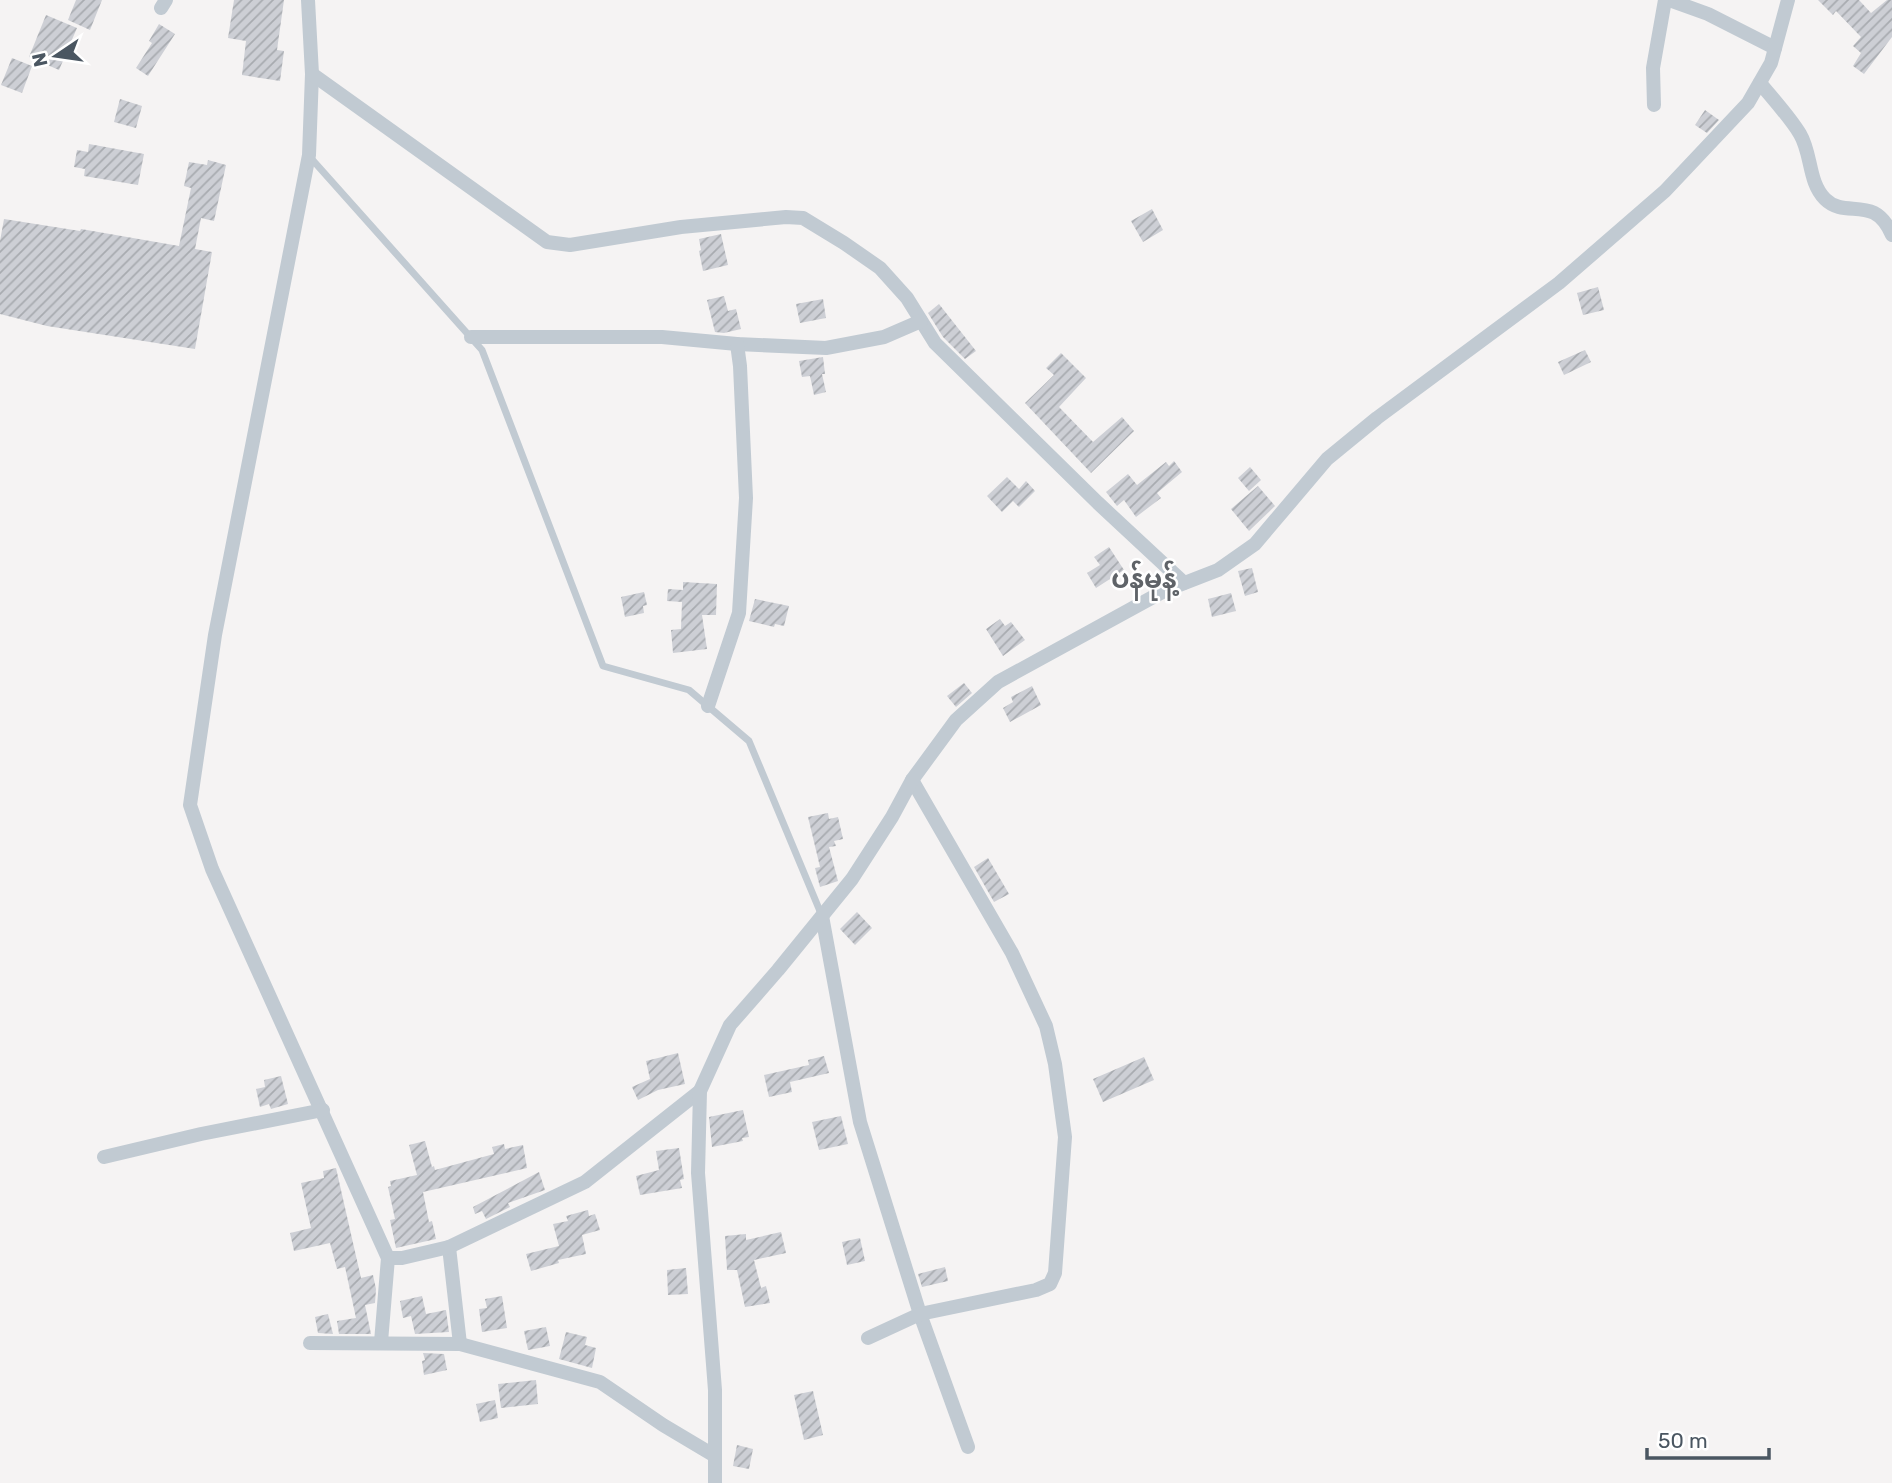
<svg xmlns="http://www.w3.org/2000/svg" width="1892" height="1483" font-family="Rubik,'Noto Sans Myanmar',sans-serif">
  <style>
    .building { fill: url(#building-hatch) }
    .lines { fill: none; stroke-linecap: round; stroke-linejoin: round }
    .lane { stroke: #c1cad2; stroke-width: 7 }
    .street { stroke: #c1cad2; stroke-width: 14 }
    .labels { text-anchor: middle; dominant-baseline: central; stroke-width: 5; stroke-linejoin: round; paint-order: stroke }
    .quarter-label { font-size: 26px; font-weight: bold; fill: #5f6368; stroke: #fff }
  </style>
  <defs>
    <pattern id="building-hatch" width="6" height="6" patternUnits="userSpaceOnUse" patternTransform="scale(1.75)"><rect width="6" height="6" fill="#cdcfd5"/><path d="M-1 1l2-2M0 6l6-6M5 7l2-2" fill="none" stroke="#a8abb0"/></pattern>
  </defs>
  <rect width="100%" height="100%" fill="#f5f3f3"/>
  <g class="building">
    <polygon points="76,0 102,0 90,30 68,20"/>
    <polygon points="234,0 284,0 277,50 284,51 280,81 242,75 246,41 228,38"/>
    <polygon points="1818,0 1859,0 1871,13 1887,0 1892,0 1892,37 1864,74 1853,66 1861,53 1853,46 1861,37 1836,11 1833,15"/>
    <polygon points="46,15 77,28 59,70 29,57"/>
    <polygon points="159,24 175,34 148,76 136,68 152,43 149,41"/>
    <polygon points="12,58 32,66 22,93 1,85"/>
    <polygon points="120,99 142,106 136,128 114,122"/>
    <polygon points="1705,110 1719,120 1707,133 1695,125"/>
    <polygon points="89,144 144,154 138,185 84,176 85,169 74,167 77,150 88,152"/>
    <polygon points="208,160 226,165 214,221 201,218 195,249 212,252 195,349 47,326 0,314 0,241 4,219 80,231 81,229 179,246 191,188 184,186 189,162 207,165"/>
    <polygon points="1152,209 1163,230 1143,242 1131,221"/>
    <polygon points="721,234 728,265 703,271 699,251 701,250 699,239"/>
    <polygon points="1598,287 1604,310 1583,315 1577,293"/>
    <polygon points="724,296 728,311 736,309 741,329 724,333 715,332 707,300"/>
    <polygon points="823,299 826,318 800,323 796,304"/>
    <polygon points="939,304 976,351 965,359 943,337 928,313"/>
    <polygon points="1585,350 1591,362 1564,375 1558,362"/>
    <polygon points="1061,353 1086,378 1059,407 1093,442 1122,417 1134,431 1091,473 1025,403 1054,375 1046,368"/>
    <polygon points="823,357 825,374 822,374 826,392 814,395 810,376 802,377 799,361"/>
    <polygon points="1174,461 1182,472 1157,493 1161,498 1136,517 1124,500 1117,506 1106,492 1128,474 1137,485 1166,462 1169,466"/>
    <polygon points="1250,467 1261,480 1249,491 1238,478"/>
    <polygon points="1007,477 1019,489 1026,481 1035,491 1019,507 1013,501 1002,512 987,496"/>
    <polygon points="1258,486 1275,506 1249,531 1231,509"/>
    <polygon points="1109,547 1124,570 1096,588 1087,573 1100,565 1094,557"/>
    <polygon points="1252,568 1258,592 1245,596 1238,571"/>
    <polygon points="683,582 717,584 716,615 702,615 707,649 673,653 671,630 681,629 682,602 667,601 668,589 683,590"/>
    <polygon points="644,592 647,605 643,606 644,613 625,617 621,597"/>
    <polygon points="1231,593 1236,611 1212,617 1208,599"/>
    <polygon points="755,599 789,606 784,626 775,624 774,627 749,621"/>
    <polygon points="1000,619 1005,626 1011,622 1025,640 1003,656 986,629"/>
    <polygon points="964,683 972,693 956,707 947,696"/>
    <polygon points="1032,686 1041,705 1010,722 1003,708 1013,702 1011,697"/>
    <polygon points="828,813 829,819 838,817 843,839 834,841 836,846 829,847 838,881 820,887 815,868 820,867 808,817"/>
    <polygon points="988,858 1009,894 994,902 974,867"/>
    <polygon points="857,912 872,928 855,945 840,929"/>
    <polygon points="678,1053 685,1084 658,1090 638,1100 632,1087 650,1079 646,1061"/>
    <polygon points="824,1056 829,1073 790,1082 792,1092 769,1097 764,1075 809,1065 808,1060"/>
    <polygon points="1144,1057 1154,1080 1103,1102 1093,1079"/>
    <polygon points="281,1076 288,1104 271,1109 269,1104 260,1107 256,1089 265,1087 264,1080"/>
    <polygon points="743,1110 749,1137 742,1138 743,1141 712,1147 709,1117"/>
    <polygon points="841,1116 848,1144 819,1150 812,1122"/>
    <polygon points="425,1141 432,1167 434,1166 435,1170 494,1154 492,1147 504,1144 505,1149 523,1145 527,1168 423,1192 429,1222 432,1221 436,1239 396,1248 390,1220 395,1219 388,1187 391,1186 390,1181 417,1175 409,1145"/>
    <polygon points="679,1148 684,1179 680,1180 682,1188 640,1195 636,1176 659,1170 656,1151"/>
    <polygon points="336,1168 361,1278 373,1275 376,1289 375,1303 365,1305 371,1334 339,1334 337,1321 356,1318 345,1267 337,1269 330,1243 294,1251 290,1233 311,1228 301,1183 324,1178 323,1171"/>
    <polygon points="539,1172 545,1190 508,1203 510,1207 486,1219 482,1211 475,1214 473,1207"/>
    <polygon points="588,1210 589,1216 595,1214 600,1230 582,1235 586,1254 558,1260 559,1263 531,1271 526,1254 559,1246 553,1224 568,1221 566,1216"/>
    <polygon points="781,1232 786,1253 754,1260 761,1288 766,1286 770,1303 745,1307 737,1270 727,1270 725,1236 746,1234 746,1240"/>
    <polygon points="860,1238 865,1261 847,1265 842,1242"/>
    <polygon points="945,1267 948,1281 922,1287 918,1274"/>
    <polygon points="686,1268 688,1294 668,1295 667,1270"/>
    <polygon points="422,1296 426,1314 446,1310 449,1332 415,1334 411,1316 403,1318 400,1301"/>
    <polygon points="502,1296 507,1328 482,1332 479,1309 487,1308 485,1299"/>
    <polygon points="328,1314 333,1334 318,1333 315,1317"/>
    <polygon points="546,1327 550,1346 528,1350 524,1331"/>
    <polygon points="566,1332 587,1337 585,1345 596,1348 592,1368 559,1359"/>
    <polygon points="423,1353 444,1354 447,1370 424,1375 422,1361 425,1360"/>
    <polygon points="536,1380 538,1404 501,1408 498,1384"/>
    <polygon points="813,1391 823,1435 804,1440 794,1395"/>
    <polygon points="495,1400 498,1418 480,1422 476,1404"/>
    <polygon points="737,1445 753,1449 749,1469 733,1466"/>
  </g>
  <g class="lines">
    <polyline class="lane" points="309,156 482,350 603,666 689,690 749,741 822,916"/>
    <g class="street">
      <polyline points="308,0 312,74 309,155 215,635 190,805 212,869 388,1258 381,1342"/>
      <polyline points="1669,0 1708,14 1775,48"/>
      <polyline points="161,8 166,0"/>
      <polyline points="312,74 547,242 570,245 681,227 786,217 803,218 844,243 880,268 907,298 935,343 1098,503 1184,583"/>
      <path d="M1760,83c13,16 29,33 40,51 12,20 8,48 25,65 21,21 49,-6 67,36"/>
      <polyline points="1654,105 1653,68 1665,0"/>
      <polyline points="471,337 662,337 737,344 826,348 884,337 921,321"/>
      <polyline points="708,706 739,613 746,498 740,366 737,344"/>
      <polyline points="822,916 860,1122 920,1314 968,1447"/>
      <polyline points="104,1157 201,1134 323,1110"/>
      <polyline points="449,1247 460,1344"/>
      <polyline points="388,1258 402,1258 449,1247 585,1182 700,1091"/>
      <polyline points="868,1338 920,1314 1036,1290 1050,1284 1055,1273 1065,1137 1055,1064 1046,1026 1012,953 912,780"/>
      <polyline points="310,1343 460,1344 600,1382 663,1425 715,1456"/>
      <polyline points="715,1483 715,1390 698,1173 700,1091 730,1025 778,970 852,879 892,817 912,780 956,720 998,682 1164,591 1218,570 1255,544 1327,459 1377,418 1559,283 1665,191 1748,103 1771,63 1788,0"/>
    </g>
  </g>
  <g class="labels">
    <g class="quarter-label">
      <text x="1144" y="579">ပန်မုန့်</text>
    </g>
  </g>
  <g transform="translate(56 56) rotate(257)" stroke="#ffffff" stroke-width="5" paint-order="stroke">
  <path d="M0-5L12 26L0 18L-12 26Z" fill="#4a5661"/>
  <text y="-10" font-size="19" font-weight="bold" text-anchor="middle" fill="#4a5661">N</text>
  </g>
  <path d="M1647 1448v10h122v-10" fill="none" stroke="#4a5661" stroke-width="3.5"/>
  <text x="1658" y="1448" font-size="21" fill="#4a5661" stroke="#ffffff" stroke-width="5" paint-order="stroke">50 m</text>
</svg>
